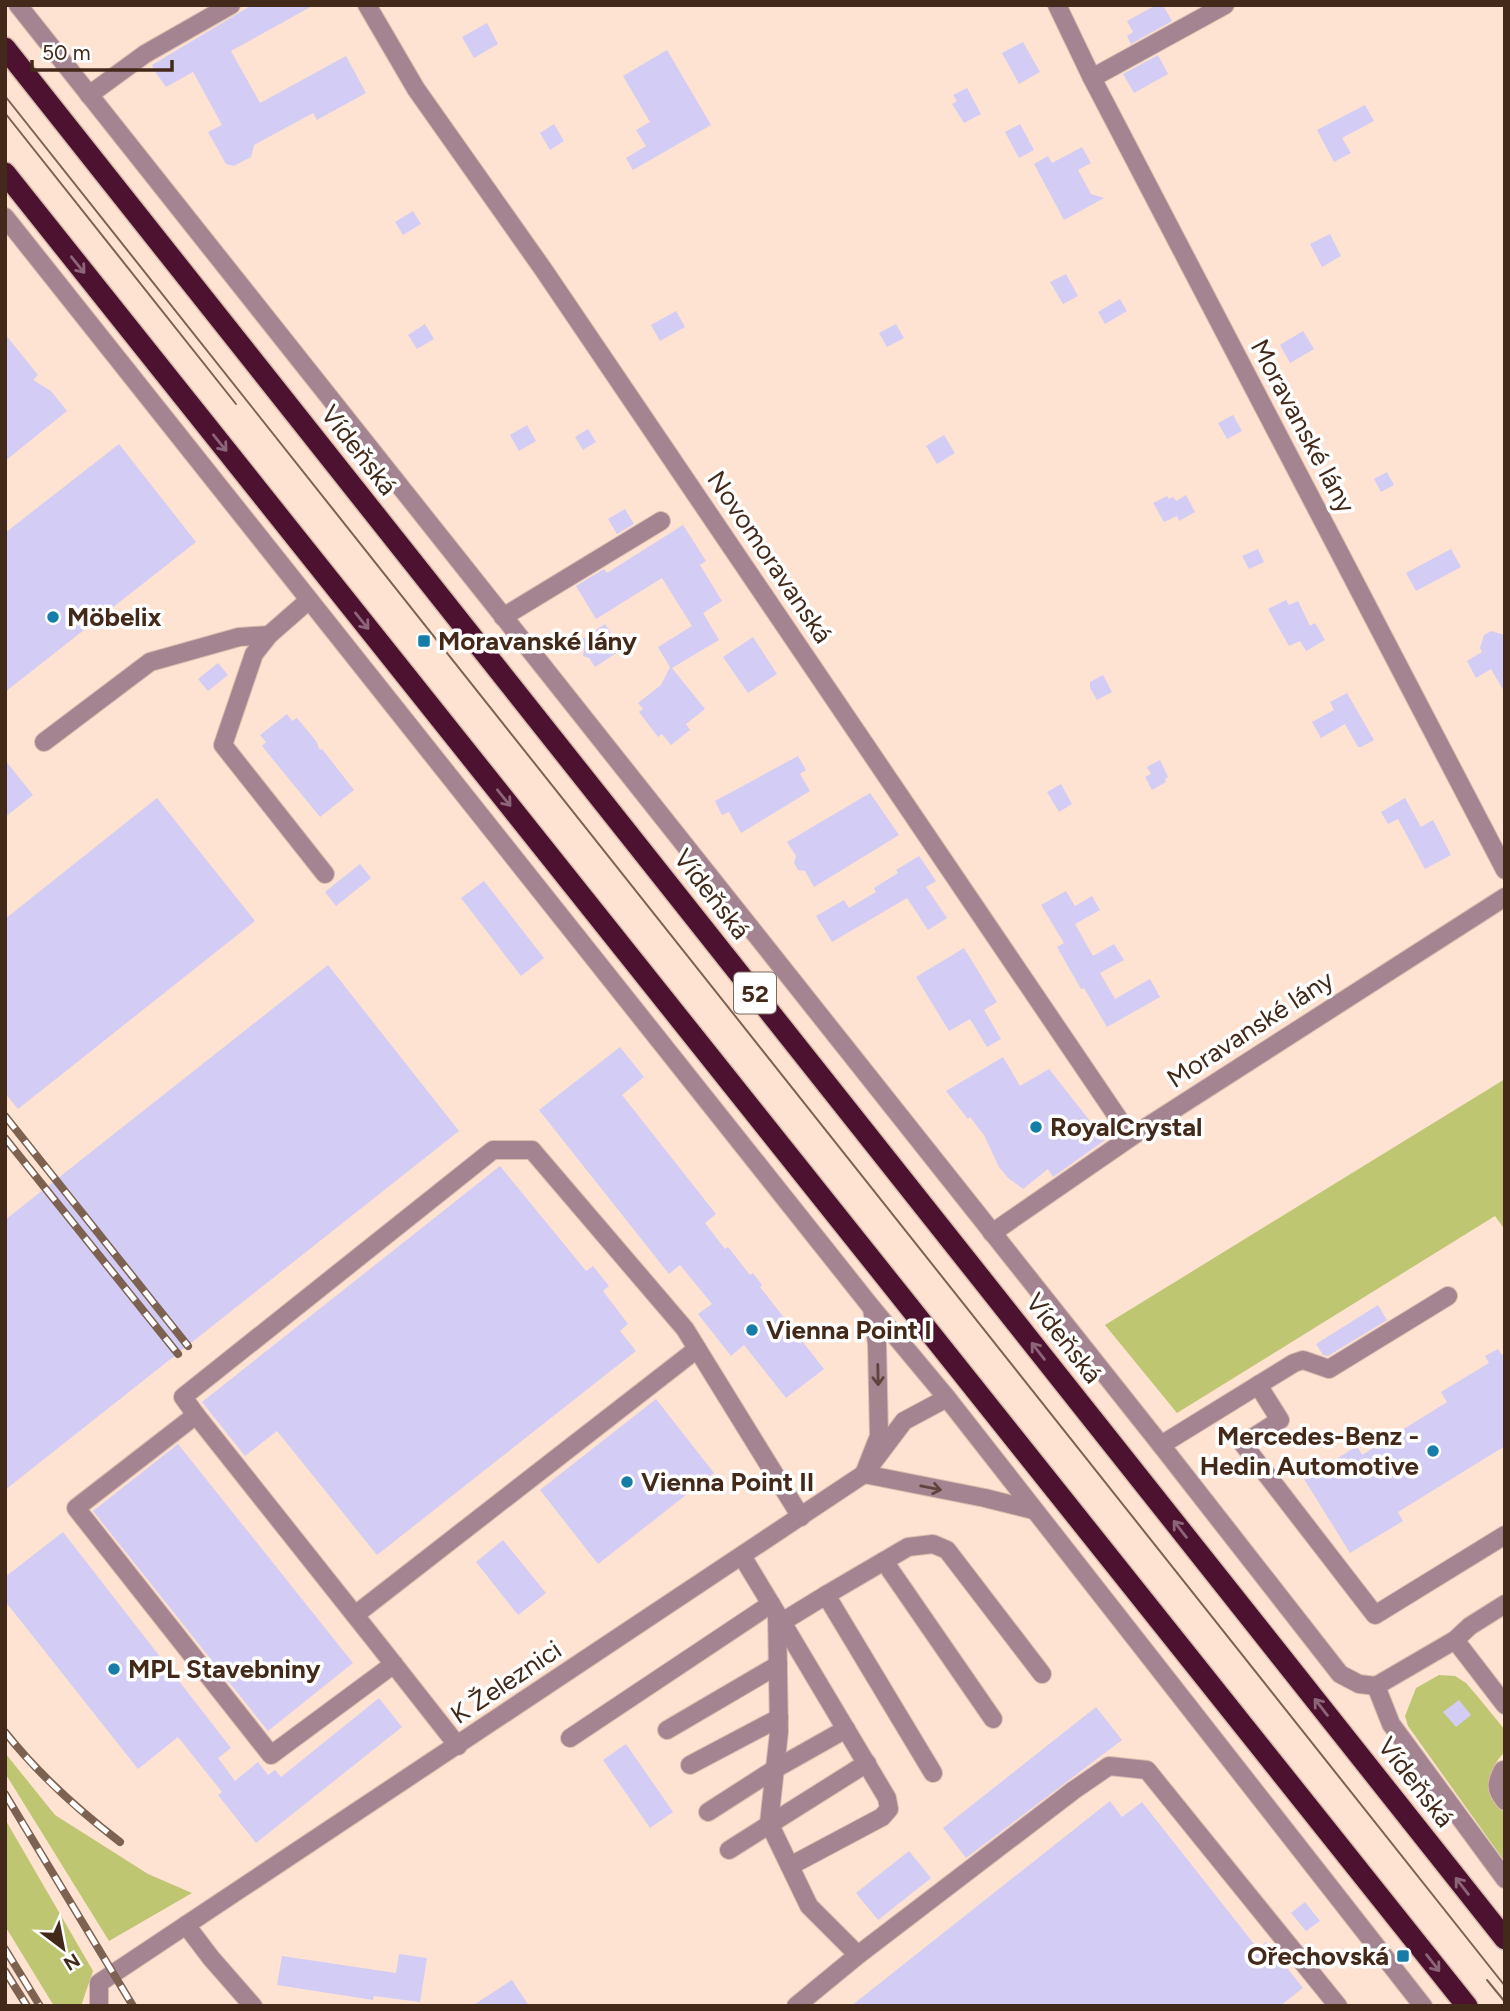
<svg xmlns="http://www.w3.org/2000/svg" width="1510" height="2011" font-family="Figtree,sans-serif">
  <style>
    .green { fill: #bfc671 }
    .building { fill: #d3cdf5 }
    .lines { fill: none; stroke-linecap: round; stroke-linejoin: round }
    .minor-casing { stroke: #d9bdad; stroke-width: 20 }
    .highway-casing { stroke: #d9bdad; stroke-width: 24 }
    .minor { stroke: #a48490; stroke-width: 18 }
    .highway { stroke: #4e1231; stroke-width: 21 }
    .tram { stroke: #7d6252; stroke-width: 2 }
    .rail-casing { stroke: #7d6252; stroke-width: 8 }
    .rail { stroke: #fff; stroke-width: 5; stroke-dasharray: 16; stroke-linecap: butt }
    .oneway { stroke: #8c6579 }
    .oneway2 { stroke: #60443d }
    .poi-dot { fill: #167da8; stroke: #fff; stroke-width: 2.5 }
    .labels { text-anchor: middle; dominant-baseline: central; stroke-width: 7; stroke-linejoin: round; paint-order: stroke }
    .shield { fill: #fff; stroke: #7b695e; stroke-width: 2 }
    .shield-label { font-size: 24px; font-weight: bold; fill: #432919 }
    .street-label { font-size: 26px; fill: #432919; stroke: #fff }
    .poi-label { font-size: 26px; font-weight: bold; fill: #432919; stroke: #fff; text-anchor: start }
  </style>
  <rect width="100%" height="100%" fill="#fee2d2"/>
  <g class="green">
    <polygon points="1505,1079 1505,1230 1495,1216 1177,1413 1105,1325"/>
    <path d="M1439,1675l16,1 11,7 12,14 27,33v22c-20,18 -16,40 0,59v51l-97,-136 -3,-10 11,-28z"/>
    <polygon points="5,1753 55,1815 148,1874 192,1893 109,1941 5,1773"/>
    <polygon points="5,1819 93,1971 81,2006 54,2006 5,1926"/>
  </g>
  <g class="building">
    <polygon points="252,5 314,5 231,51 260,103 346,56 366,93 317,120 313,113 254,145 251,157 234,166 226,164 208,132 222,125 193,72 166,87 154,70 152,65"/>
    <polygon points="1156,5 1163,5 1172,21 1131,44 1127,36 1133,32 1127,21"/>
    <polygon points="487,23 498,44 474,58 462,37"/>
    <polygon points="1023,42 1040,72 1019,84 1002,53"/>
    <polygon points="667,50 711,125 633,170 626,158 646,146 636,130 650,122 623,76"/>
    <polygon points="1158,55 1168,74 1134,93 1123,74"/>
    <polygon points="967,88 981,114 964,123 952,104 957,101 953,95"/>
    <polygon points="1365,105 1374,121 1342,138 1351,153 1334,162 1317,130"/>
    <polygon points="554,124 564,141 550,150 540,133"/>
    <polygon points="1020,124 1034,150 1019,158 1005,132"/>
    <polygon points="1082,147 1091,163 1078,170 1091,194 1104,198 1064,220 1034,164 1048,156 1052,163"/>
    <polygon points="413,211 421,224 403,235 395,222"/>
    <polygon points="1330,234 1341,256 1322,267 1310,244"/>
    <polygon points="1066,274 1078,296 1063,304 1050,282"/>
    <polygon points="1120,299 1127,311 1105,324 1098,312"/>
    <polygon points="676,311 685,327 660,341 651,325"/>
    <polygon points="425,324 434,339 417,349 408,335"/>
    <polygon points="896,324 904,338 887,347 879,333"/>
    <polygon points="1303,331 1314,349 1290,363 1280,345"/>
    <polygon points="5,334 38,375 33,380 51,391 67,411 5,461"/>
    <polygon points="1233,415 1242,431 1227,439 1218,423"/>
    <polygon points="527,425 536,441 519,451 510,435"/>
    <polygon points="588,429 596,442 583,450 575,437"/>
    <polygon points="944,435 955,453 937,464 926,446"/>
    <polygon points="119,444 196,542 5,692 5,533"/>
    <polygon points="1387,472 1394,485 1381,492 1374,479"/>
    <polygon points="1186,495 1195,512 1179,521 1177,516 1164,522 1153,503 1167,496 1169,499 1173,497 1176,501"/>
    <polygon points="625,509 634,524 617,534 608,519"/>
    <polygon points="683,525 706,561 700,565 722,601 703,613 719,640 672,668 705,709 686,724 690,730 671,745 662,734 658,737 639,712 643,709 638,703 661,685 670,667 658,647 692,626 662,578 596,619 576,586 604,569 607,573"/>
    <polygon points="1258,549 1264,562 1249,569 1242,556"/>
    <polygon points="1451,549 1461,567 1416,591 1406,573"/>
    <polygon points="1286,600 1289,605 1298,601 1310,626 1315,623 1325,640 1306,651 1300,641 1289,646 1268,609"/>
    <polygon points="605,624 614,638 611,640 618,652 595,667 589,658 583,656 584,650 579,641"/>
    <polygon points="1491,631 1505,635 1505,693 1491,669 1476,678 1467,661 1482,652 1480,648 1484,635"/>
    <polygon points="753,637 777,674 748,693 723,657"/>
    <polygon points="218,663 228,675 208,691 198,679"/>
    <polygon points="1103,675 1112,692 1097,700 1090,688 1090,682"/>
    <polygon points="1347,693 1374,740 1361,747 1358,747 1345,724 1321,738 1312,722 1334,710 1330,702"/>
    <polygon points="287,714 292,721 297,718 316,741 320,750 322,749 354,790 320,817 262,746 266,742 260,735"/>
    <polygon points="798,756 806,770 800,774 810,791 741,833 729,812 722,815 715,801"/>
    <polygon points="5,760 33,795 5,817"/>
    <polygon points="1160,760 1168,777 1165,779 1166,782 1152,790 1145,777 1151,774 1147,767"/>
    <polygon points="1061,784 1072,804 1059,812 1047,792"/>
    <polygon points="870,793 899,835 814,887 805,871 798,870 794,863 796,856 787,842"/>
    <polygon points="157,798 255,921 18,1109 5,1093 5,919"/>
    <polygon points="1405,798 1421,827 1433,820 1451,855 1425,869 1398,819 1388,824 1381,812"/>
    <polygon points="919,856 936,881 926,887 947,918 928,930 907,898 832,942 816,916 844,900 849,908 876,892 874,888 898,873 896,870"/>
    <polygon points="360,864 371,878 336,906 325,892"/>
    <polygon points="484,881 544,958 521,976 461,898"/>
    <polygon points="1066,891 1075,906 1092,896 1100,910 1075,924 1093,956 1114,944 1124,960 1100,973 1115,999 1150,979 1160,997 1107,1027 1084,988 1081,989 1057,947 1064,943 1041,905"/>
    <polygon points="964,948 997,1002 984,1010 1001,1039 987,1047 970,1019 949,1031 916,977"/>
    <polygon points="328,965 459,1131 5,1490 5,1220"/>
    <polygon points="620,1047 644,1077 622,1095 716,1214 705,1223 725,1249 728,1247 750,1275 753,1273 762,1285 760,1287 824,1369 786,1398 744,1345 731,1356 698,1314 712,1304 680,1265 669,1274 539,1110"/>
    <polygon points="1003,1057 1020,1086 1049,1069 1105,1140 1053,1177 1048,1169 1023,1189 1008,1178 999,1167 984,1135 970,1117 968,1119 946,1091"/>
    <polygon points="500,1166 586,1271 593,1266 609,1286 603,1291 628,1324 620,1331 636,1351 377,1555 277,1431 245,1456 202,1402"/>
    <polygon points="1378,1305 1387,1320 1328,1356 1323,1355 1316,1344"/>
    <polygon points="1498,1349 1502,1355 1505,1353 1505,1446 1398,1512 1403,1521 1350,1553 1304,1479 1357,1446 1362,1455 1447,1402 1441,1392 1489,1363 1485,1356"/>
    <polygon points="656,1399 714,1473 598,1564 540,1490"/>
    <polygon points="178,1444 353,1663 268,1731 93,1511"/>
    <polygon points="63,1532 231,1748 218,1758 235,1781 258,1762 268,1775 275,1770 281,1777 379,1698 402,1727 256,1843 218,1795 222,1792 178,1737 138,1769 5,1601 5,1577"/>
    <polygon points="503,1540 546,1593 518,1615 476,1562"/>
    <polygon points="1459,1700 1471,1715 1456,1727 1443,1712"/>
    <polygon points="1096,1707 1122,1740 966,1858 943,1828"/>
    <polygon points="626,1744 673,1812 650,1828 603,1760"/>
    <polygon points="1110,1801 1122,1817 1142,1802 1258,1949 1266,1942 1268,1944 1303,1988 1280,2006 851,2006"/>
    <polygon points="909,1851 931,1878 878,1920 856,1893"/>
    <polygon points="1305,1902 1320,1921 1306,1931 1291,1913"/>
    <polygon points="399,1954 427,1958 420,2002 374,1996 373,2000 277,1985 282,1956 396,1973"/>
    <polygon points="512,1980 529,2006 472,2006"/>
  </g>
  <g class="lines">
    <g class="minor-casing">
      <g id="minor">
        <polyline points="18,5 1161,1445 1340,1674 1359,1684 1376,1686"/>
        <polyline points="367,5 416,89 543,269 1131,1137"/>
        <polyline points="1057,5 1092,78 1505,870"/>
        <polyline points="1092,78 1225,5"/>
        <polyline points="89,95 145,54 231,5"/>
        <polyline points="5,217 872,1308 947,1398 1423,2006"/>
        <polyline points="309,600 269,635 254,654 223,745 325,874"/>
        <polyline points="503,617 661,521"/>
        <polyline points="44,742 150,662 239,637 269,635"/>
        <polyline points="992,1233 1131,1137 1505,897"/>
        <polyline points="872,1308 877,1344 879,1436 864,1474 985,1498 1033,1510"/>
        <polyline points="1258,1385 1280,1420 1243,1444 1375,1615 1505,1535"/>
        <polyline points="196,1415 183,1397 493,1150 532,1150 685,1329 801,1517"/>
        <polyline points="1161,1445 1294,1363 1303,1360 1329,1369 1448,1296"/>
        <polyline points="742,1556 777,1614 779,1732 769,1823 809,1906 858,1955"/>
        <polyline points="884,1561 993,1719"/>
        <polyline points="826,1595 908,1547 933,1544 947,1550 1042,1674"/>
        <polyline points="355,1615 697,1349"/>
        <polyline points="779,1617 887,1798 889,1809 882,1817 790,1866"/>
        <polyline points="782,1622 826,1595 933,1773"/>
        <polyline points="1455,1640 1505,1705"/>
        <polyline points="394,1664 271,1755 76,1508 196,1415 381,1648 458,1746"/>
        <polyline points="1376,1686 1391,1724 1505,1879"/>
        <polyline points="1376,1686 1455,1640 1470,1626 1505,1604"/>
        <polyline points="667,1730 778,1665"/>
        <polyline points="570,1738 771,1604"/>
        <polyline points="690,1765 779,1718"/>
        <path d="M1503,1770c-7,13 -8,19 2,31"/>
        <polyline points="708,1812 775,1769 846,1729"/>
        <polyline points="729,1850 867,1763"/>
        <polyline points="186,1925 211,1958 253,2006"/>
        <polyline points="99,2006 99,1983 864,1474 904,1421 947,1398"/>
        <polyline points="796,2006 858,1955 1074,1790 1109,1766 1147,1770 1338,2006"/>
      </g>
    </g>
    <g class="highway-casing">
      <g id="highway">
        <polyline points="5,48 1505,1939"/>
        <polyline points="5,173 1467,2006"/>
      </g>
    </g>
    <use href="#minor" class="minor"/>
    <use href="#highway" class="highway"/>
    <g class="tram">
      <polyline points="5,96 1505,1986"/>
      <polyline points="5,113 236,404"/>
      <polyline points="1487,1980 1505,2002"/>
    </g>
    <g class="rail-casing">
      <g id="rail">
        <polyline points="5,1116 188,1346"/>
        <polyline points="5,1138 178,1354"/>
        <path d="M5,1732c34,43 72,77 115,110"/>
        <polyline points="5,1794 133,2006"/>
        <polyline points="5,1949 40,2006"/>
        <polyline points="5,1971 27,2006"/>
      </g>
    </g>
    <use href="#rail" class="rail"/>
  </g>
  <defs><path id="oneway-shaft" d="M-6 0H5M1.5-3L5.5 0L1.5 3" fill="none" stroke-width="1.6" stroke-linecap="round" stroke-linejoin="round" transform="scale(1.75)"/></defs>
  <g class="oneway">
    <use href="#oneway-shaft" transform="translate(78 265) rotate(51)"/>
    <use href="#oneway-shaft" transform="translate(220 443) rotate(51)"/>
    <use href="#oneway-shaft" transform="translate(362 621) rotate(51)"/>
    <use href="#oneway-shaft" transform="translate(504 798) rotate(51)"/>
    <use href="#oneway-shaft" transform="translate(1038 1351) rotate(-128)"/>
    <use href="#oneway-shaft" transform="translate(1180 1529) rotate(-128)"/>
    <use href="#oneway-shaft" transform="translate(1321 1707) rotate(-128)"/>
    <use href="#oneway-shaft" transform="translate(1462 1886) rotate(-128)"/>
    <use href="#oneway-shaft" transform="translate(1433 1963) rotate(52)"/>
  </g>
  <g class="oneway2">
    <use href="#oneway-shaft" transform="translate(878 1375) rotate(89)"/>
    <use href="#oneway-shaft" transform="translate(931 1488) rotate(11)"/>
  </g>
  <g class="poi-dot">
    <circle cx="53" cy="617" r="7"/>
    <rect x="417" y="634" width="14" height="14" rx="3.5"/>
    <circle cx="1036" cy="1127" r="7"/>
    <circle cx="752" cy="1330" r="7"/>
    <circle cx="1433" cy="1451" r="7"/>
    <circle cx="627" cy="1482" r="7"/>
    <circle cx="114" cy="1669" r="7"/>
    <rect x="1396" y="1949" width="14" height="14" rx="3.5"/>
  </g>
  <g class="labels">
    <rect class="shield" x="734" y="972.5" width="42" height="41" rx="5"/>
    <g class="shield-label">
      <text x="755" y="993">52</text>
    </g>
    <g class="street-label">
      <text transform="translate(1303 426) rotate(62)">Moravanské lány</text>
      <text transform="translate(359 450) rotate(52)">Vídeňská</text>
      <text transform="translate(770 557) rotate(56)">Novomoravanská</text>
      <text transform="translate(712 894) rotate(52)">Vídeňská</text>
      <text transform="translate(1250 1029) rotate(-33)">Moravanské lány</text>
      <text transform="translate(1064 1338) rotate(52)">Vídeňská</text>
      <text transform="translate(506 1682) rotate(-34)">K Železnici</text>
      <text transform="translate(1416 1782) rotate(52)">Vídeňská</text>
    </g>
    <g class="poi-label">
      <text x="67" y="617">Möbelix</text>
      <text x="438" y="641">Moravanské lány</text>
      <text x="1050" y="1127">RoyalCrystal</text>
      <text x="766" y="1330">Vienna Point I</text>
      <text x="1419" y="1436" text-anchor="end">Mercedes-Benz -<tspan x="1419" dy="30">Hedin Automotive</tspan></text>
      <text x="641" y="1482">Vienna Point II</text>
      <text x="128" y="1669">MPL Stavebniny</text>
      <text x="1389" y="1956" text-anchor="end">Ořechovská</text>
    </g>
  </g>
  <rect width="1510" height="2011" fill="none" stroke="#432919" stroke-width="14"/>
  <g transform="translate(63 1948) rotate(148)" stroke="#ffffff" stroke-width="5" paint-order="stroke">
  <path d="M0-5L12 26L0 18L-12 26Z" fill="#432919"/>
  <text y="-10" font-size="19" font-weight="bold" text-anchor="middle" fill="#432919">N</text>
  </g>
  <path d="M32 60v10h140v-10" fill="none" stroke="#432919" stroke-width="3.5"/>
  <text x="42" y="60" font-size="21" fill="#432919" stroke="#ffffff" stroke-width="5" paint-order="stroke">50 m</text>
</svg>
